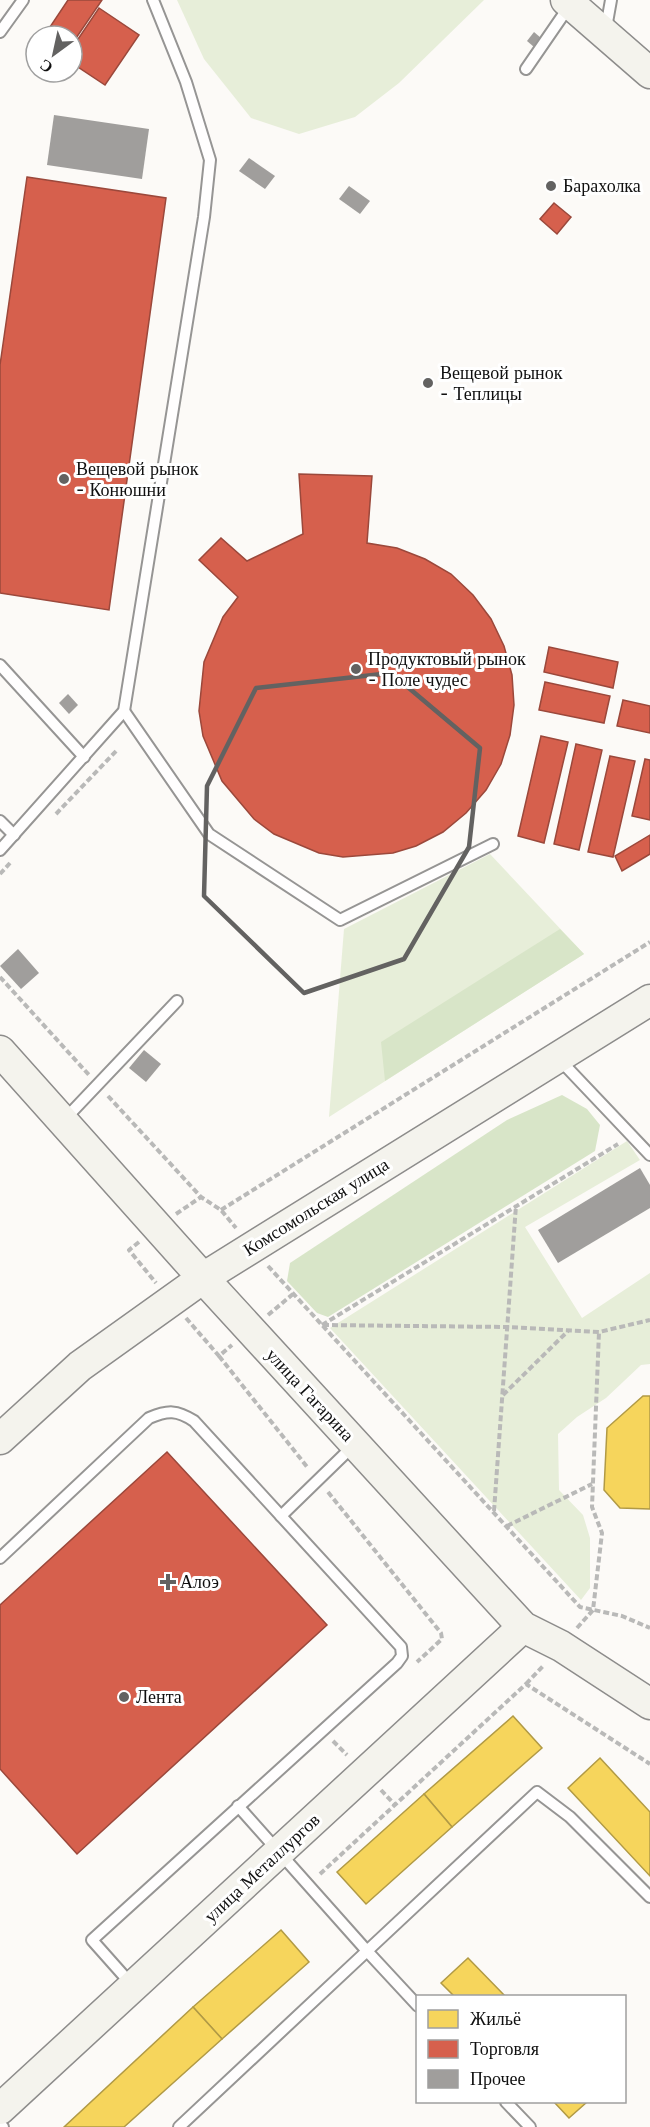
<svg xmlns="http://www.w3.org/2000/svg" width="650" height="2127" font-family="'Libre Baskerville',serif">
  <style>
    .green { fill: #e7eed9 }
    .forest { fill: #d8e5c8 }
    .homes { fill: #f6d55c; stroke: #b19a45; stroke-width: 1.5 }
    .shops { fill: #d6604d; stroke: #9b483b; stroke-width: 1.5 }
    .building { fill: #a09e9c }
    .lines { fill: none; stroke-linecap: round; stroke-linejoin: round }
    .lane-casing { stroke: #969594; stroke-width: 14 }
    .secondary-casing { stroke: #8d8c8b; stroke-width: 33 }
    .path { stroke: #b9b9b8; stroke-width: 4; stroke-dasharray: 6 3; stroke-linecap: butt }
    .lane { stroke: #fffefe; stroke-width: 10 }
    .secondary { stroke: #f4f3ed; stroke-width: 30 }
    .marked { fill: none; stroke: #636261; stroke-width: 4.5; stroke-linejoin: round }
    .poi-dot { fill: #636261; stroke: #fff; stroke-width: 2 }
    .labels { text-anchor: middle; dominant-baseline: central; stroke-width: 6; stroke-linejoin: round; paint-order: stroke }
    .poi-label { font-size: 18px; fill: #101010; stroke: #fff; text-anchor: start }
    .street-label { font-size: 18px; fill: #101010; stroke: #fff }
  </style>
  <rect width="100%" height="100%" fill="#fcfaf7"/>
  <g class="green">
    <polygon points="177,0 484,0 399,83 355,117 299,134 251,118 204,59"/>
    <polygon points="490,854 584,954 329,1117 344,929"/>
    <polygon points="627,1141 640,1160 525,1227 582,1318 650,1273 650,1364 641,1365 606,1398 577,1417 558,1434 559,1490 583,1515 590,1538 590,1588 581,1600 330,1328"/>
  </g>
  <g class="forest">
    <polygon points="560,929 584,954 385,1081 381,1042"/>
    <polygon points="562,1095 587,1109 600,1125 595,1151 328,1317 317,1313 287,1281 290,1263 507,1120"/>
  </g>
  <g class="homes">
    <polygon points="643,1396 650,1396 650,1509 620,1508 604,1490 607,1428"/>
    <polygon points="513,1716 542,1748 452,1827 424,1794"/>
    <polygon points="600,1758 650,1812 650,1876 568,1788"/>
    <polygon points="424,1794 452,1827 366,1904 337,1872"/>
    <polygon points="281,1930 309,1962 222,2039 193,2007"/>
    <polygon points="468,1958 505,1996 454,1996 441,1983"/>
    <polygon points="193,2007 222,2039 124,2127 64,2127"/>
    <polygon points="554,2102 587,2102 569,2118"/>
  </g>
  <g class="shops">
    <polygon points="68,0 102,0 72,44 72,36 44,36"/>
    <polygon points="99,8 139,35 105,85 72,63 72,48"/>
    <polygon points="27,177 166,198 109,610 0,593 0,365"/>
    <polygon points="554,203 571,217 557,234 540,219"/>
    <polygon points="299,474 372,476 367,543 397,548 425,559 451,574 473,595 491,619 504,646 512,675 514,705 510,735 501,764 486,790 466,813 443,832 416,846 393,853 343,857 319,853 274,834 254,819 222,781 203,736 199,711 204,662 223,617 238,597 199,560 221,538 247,561 303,534"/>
    <polygon points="549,647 618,662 613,688 544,672"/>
    <polygon points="545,682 610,696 604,723 539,710"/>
    <polygon points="623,700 650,706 650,733 617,726"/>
    <polygon points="541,736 568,742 544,843 518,836"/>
    <polygon points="576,744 602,750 579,850 554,844"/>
    <polygon points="610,756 635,761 613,857 588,852"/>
    <polygon points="645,759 650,760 650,820 632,816"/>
    <polygon points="650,835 650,854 622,871 615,856"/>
    <polygon points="167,1452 327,1625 77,1854 0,1769 0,1605"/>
  </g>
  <g class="building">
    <polygon points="534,32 541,38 534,47 527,41"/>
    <polygon points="54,115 149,129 142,179 47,165"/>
    <polygon points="249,158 275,176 265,189 239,171"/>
    <polygon points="349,186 370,201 360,214 339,199"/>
    <polygon points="68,694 78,705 69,714 59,703"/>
    <polygon points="18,949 39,973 21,989 0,966"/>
    <polygon points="144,1050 161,1064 146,1082 129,1068"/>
    <polygon points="640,1168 650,1185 650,1208 558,1263 538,1230"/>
  </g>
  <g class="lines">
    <g class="lane-casing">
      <g id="lane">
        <polyline points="606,28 611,0"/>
        <polyline points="0,32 23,0"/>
        <polyline points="526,69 570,5"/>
        <polyline points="0,665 84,757"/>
        <polyline points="124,711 209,834 340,920 493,844"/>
        <polyline points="0,821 14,835"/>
        <polyline points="0,850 124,711 204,217 210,160 186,82 153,0"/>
        <polyline points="558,1058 650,1155"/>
        <polyline points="65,1119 177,1001"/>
        <polyline points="281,1516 354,1445"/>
        <path d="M0,1558l149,-140c19,-8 28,-8 45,3l207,226 1,9 -5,7 -305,277 40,45"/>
        <polyline points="238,1806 367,1951 537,1792 570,1817 650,1897"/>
        <polyline points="506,2102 530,2127"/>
        <polyline points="0,2124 3,2127"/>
        <polyline points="179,2127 367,1951 418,2006"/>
      </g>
    </g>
    <g class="secondary-casing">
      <g id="secondary">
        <polyline points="566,0 650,73"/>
        <polyline points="0,1051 203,1278 523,1627 561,1646 650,1704"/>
        <polyline points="0,1439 80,1366 203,1278 650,1000"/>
        <polyline points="0,2109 523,1627"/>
      </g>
    </g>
    <g class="path">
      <polyline points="56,814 118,749"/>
      <polyline points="0,874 10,863"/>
      <polyline points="0,977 89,1075"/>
      <polyline points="108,1096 201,1197 221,1210 236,1228"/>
      <polyline points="221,1210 650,942"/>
      <polyline points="176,1214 201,1197"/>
      <polyline points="139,1242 129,1250 156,1283"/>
      <polyline points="268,1266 580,1607 622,1616 650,1628"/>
      <polyline points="268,1315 293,1294"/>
      <polyline points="186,1318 219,1356 232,1345"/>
      <polyline points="322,1325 618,1144"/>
      <polyline points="323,1325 507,1327 599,1332 650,1320"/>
      <polyline points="219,1356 308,1468"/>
      <polyline points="503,1395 568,1331"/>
      <polyline points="328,1492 441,1633 442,1639 417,1662"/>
      <polyline points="494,1511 516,1205"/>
      <polyline points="507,1526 592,1484"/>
      <polyline points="577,1628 593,1610 602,1533 592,1507 599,1332"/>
      <polyline points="526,1684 544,1665"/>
      <polyline points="333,1741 347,1755"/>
      <polyline points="381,1790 395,1805"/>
      <polyline points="320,1874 526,1684 650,1764"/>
    </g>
    <use href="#lane" class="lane"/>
    <use href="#secondary" class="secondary"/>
  </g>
  <path class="marked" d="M391,673l89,75 -11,99 -65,112 -100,34 -100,-97 3,-110 49,-98z"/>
  <g class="poi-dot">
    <circle cx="551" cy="186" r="6"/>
    <circle cx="428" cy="383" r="6"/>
    <circle cx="64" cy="479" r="6"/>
    <circle cx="356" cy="669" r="6"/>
    <path d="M165 1573h6v6h6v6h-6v6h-6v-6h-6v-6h6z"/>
    <circle cx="124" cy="1697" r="6"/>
  </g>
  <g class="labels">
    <g class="poi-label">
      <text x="563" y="186">Барахолка</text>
      <text x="440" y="373">Вещевой рынок<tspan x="440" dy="21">- Теплицы</tspan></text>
      <text x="76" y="469">Вещевой рынок<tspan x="76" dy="21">- Конюшни</tspan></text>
      <text x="368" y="659">Продуктовый рынок<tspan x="368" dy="21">- Поле чудес</tspan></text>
      <text x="180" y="1582">Алоэ</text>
      <text x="136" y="1697">Лента</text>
    </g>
    <g class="street-label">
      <text transform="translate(316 1207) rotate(-32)">Комсомольская улица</text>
      <text transform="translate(310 1395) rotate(47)">улица Гагарина</text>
      <text transform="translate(262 1868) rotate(-43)">улица Металлургов</text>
    </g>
  </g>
  <rect x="416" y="1995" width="210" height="108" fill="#ffffff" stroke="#9f9f9f" stroke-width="1.5"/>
  <rect x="428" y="2010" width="30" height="18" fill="#f6d55c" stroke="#9f9f9f" stroke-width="1.5"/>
  <text x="470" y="2025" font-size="18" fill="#101010">Жильё</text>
  <rect x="428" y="2040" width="30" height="18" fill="#d6604d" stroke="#9f9f9f" stroke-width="1.5"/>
  <text x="470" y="2055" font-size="18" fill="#101010">Торговля</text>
  <rect x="428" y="2070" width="30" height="18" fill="#a09e9c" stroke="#9f9f9f" stroke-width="1.5"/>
  <text x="470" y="2085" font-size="18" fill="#101010">Прочее</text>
  <g transform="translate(54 54) rotate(213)"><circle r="28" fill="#ffffff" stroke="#9f9f9f" stroke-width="1.5"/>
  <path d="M0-4.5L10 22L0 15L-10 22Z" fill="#636261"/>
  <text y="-9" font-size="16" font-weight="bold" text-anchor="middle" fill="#101010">С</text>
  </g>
</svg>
